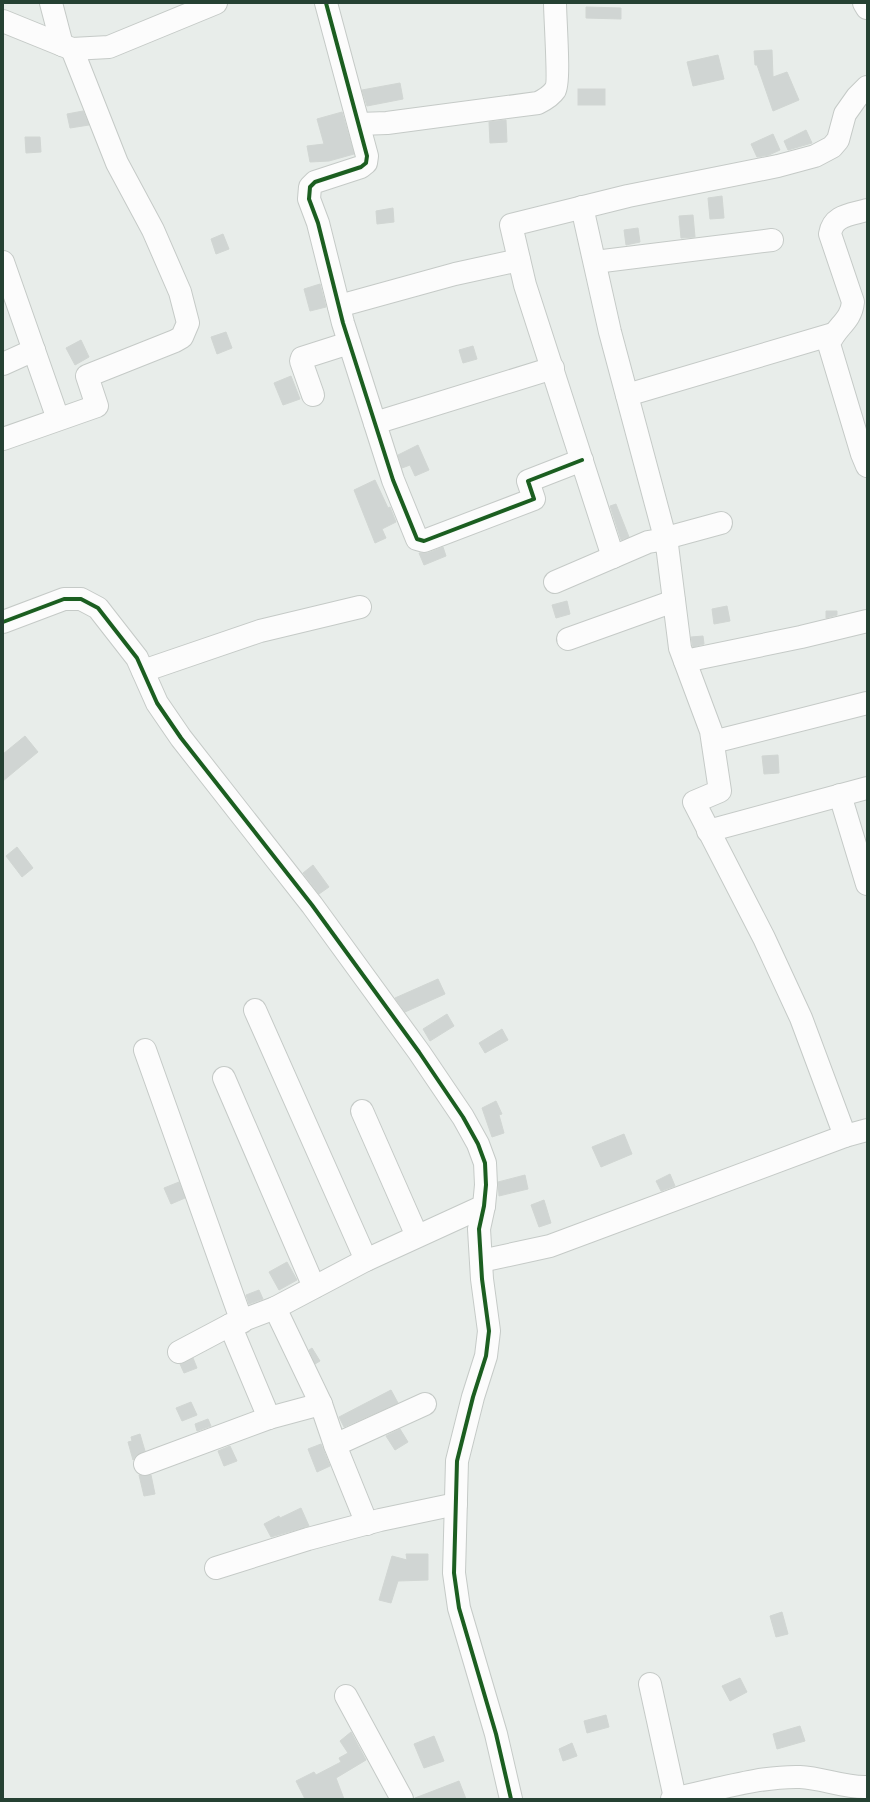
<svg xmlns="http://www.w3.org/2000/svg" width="870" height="1802" font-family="'Open Sans',sans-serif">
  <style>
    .building { fill: #d0d5d3; stroke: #d1d6d3 }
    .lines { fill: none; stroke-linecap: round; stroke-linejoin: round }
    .minor-casing { stroke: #c5cac7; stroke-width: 24 }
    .minor { stroke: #fcfcfc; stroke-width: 22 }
    .cycleway-casing { stroke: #f7fbf8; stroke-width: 6 }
    .cycleway { stroke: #1b5e20; stroke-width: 4 }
  </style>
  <rect width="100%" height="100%" fill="#e8edea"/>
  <g class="building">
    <polygon points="586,7 621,8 621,19 586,18"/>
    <polygon points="772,50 773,77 787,72 799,100 773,111 757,65 755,65 754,51"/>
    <polygon points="718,55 724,79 693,86 687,62"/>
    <polygon points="400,83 403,99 367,106 362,90"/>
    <rect x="578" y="89" width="27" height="16"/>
    <polygon points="83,111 89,125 70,128 67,114"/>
    <polygon points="342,112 354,154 329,161 310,162 307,146 324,144 317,119"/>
    <polygon points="506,120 507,142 490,143 489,122"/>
    <polygon points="806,130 812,143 788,150 784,141"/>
    <polygon points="773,134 780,150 769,155 757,157 751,144"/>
    <polygon points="25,137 40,137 41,152 26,153"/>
    <polygon points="722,196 724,218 710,219 708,198"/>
    <polygon points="393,208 394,222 377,224 376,211"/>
    <polygon points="693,215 695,237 681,238 679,216"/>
    <polygon points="638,228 640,242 626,245 624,230"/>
    <polygon points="223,234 229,249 216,254 211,239"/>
    <polygon points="320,284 326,307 310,311 304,289"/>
    <polygon points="226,332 232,348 217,354 211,337"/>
    <polygon points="81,340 89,357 75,365 66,348"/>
    <polygon points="473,346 477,359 463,363 459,350"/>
    <polygon points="291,376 300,399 283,405 274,383"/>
    <polygon points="418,445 429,470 415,476 410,465 402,468 398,455"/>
    <polygon points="375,480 388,508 390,507 396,522 382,529 386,538 375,543 354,490"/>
    <polygon points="616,504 629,537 621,540 610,506"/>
    <polygon points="443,547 446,556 424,565 419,553 428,553"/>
    <polygon points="567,601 570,614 556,618 552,605"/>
    <polygon points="727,606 730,621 714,624 712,609"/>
    <polygon points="826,611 837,611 837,615 826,618"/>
    <polygon points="703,636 704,644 693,647 691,637"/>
    <polygon points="25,736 38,752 3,781 3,754"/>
    <polygon points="778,755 779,773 764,774 762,756"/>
    <polygon points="17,847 33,868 22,877 6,856"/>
    <polygon points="313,865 329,887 319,894 303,873"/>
    <polygon points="438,979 445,994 405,1012 395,998"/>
    <polygon points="447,1014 454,1026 430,1041 423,1029"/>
    <polygon points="502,1029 508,1040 485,1053 479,1043"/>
    <polygon points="496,1101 502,1114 499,1115 504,1133 492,1137 482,1108"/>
    <polygon points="624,1134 632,1154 601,1167 592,1147"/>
    <polygon points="670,1174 675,1186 661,1191 656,1181"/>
    <polygon points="525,1175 528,1189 499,1196 498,1182"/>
    <polygon points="179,1182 185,1198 171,1204 164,1188"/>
    <polygon points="544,1200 551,1223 539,1227 531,1205"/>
    <polygon points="287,1262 297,1280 279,1290 269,1272"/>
    <polygon points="259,1290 263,1299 249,1304 246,1295"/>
    <polygon points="312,1348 320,1361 315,1364 309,1350"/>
    <polygon points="193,1358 197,1368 184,1373 180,1364"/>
    <polygon points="391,1390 398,1403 344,1427 339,1417"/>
    <polygon points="191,1402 197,1415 182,1421 176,1408"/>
    <polygon points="208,1419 211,1426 197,1431 195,1424"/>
    <polygon points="400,1429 408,1442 395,1450 386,1436"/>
    <polygon points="140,1434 145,1451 136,1456 133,1460 128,1442 132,1441 131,1437"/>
    <polygon points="321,1444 330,1466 317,1472 308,1449"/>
    <polygon points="230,1446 237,1461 224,1466 218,1451"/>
    <polygon points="139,1475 143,1476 151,1475 155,1494 144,1496"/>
    <polygon points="301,1508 309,1526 271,1537 264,1524 279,1516 280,1518"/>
    <polygon points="406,1554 428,1554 428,1580 398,1581 391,1603 379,1600 392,1556 407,1560"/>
    <polygon points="782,1612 788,1634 776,1637 770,1616"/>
    <polygon points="740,1678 747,1692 730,1701 722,1686"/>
    <polygon points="606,1715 609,1727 587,1733 584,1721"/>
    <polygon points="800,1726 805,1741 777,1749 773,1734"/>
    <polygon points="351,1732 366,1760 336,1778 344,1799 305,1799 296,1781 314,1772 316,1775 341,1762 339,1758 348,1753 340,1741"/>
    <polygon points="434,1736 444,1761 424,1768 414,1744"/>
    <polygon points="572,1743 577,1756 563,1761 559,1749"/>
    <polygon points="459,1781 466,1799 415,1799 415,1798"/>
  </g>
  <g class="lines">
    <g class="minor-casing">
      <g id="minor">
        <polyline points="51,3 62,45"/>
        <polyline points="326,3 367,156 366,163 361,167 315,182 310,187 309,199 318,223 343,323 393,480 417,539 424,541 534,499 528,481 582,460"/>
        <polyline points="864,3 867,8"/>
        <polyline points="3,21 72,49 109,47 216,3"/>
        <path d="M359,124l28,-1 151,-20c6,-3 13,-7 17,-13 5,-7 0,-73 0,-87"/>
        <polyline points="582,207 610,332 667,545"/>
        <path d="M867,210c-17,5 -34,5 -37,24l23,68c-2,20 -17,24 -24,42l33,110 5,12"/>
        <polyline points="3,262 58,419"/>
        <polyline points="595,262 772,240"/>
        <polyline points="339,306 455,274 519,260"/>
        <polyline points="3,364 34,350"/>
        <polyline points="313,395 301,361 302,358 349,343"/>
        <polyline points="627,395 833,334"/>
        <polyline points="375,423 553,368"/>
        <polyline points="3,439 97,406 87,376 175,341 182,337 188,323 180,292 153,230 117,163 72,49"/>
        <polyline points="666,538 721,523"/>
        <polyline points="613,557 525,285 511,225 628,196 778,166 815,156 832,147 838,140 845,114 857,97 867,87"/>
        <polyline points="555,582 648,542 660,540 667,545 680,648 711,731 720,791 694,802 764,938 801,1018 845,1136"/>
        <polyline points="3,622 64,599 81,599 98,608 137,658 157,703 181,738 312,905 419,1052 463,1117 478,1144 485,1163 486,1185 484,1206 479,1229 482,1279 489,1331 486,1356 473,1397 457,1461 454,1573 459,1608 496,1734 511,1799"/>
        <polyline points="568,639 674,601"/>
        <polyline points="685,661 801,637 867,621"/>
        <polyline points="143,671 260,631 360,607"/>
        <polyline points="713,742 867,703"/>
        <polyline points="840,795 867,884"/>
        <polyline points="708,831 867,788"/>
        <polyline points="255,1010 366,1260"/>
        <polyline points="145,1050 242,1322"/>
        <polyline points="224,1078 314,1287"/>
        <polyline points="362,1111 417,1236"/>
        <polyline points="481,1261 550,1246 845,1136 867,1130"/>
        <polyline points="275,1308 321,1404 335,1445 367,1524"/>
        <polyline points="230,1325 269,1418"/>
        <polyline points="179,1352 230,1325 275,1308 366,1260 484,1206"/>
        <polyline points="335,1445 425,1404"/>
        <polyline points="145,1464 269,1418 321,1404"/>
        <polyline points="216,1568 308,1539 380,1520 456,1504"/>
        <polyline points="650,1684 675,1798"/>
        <polyline points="346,1696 402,1799"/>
        <path d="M672,1799c41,-8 86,-23 128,-22 23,1 44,11 67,10"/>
      </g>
    </g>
    <use href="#minor" class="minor"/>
    <g class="cycleway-casing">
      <g id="cycleway">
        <polyline points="326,3 367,156 366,163 361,167 315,182 310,187 309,199 318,223 343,323 393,480 417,539 424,541 534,499 528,481 582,460"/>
        <polyline points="3,622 64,599 81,599 98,608 137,658 157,703 181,738 312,905 419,1052 463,1117 478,1144 485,1163 486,1185 484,1206 479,1229 482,1279 489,1331 486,1356 473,1397 457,1461 454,1573 459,1608 496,1734 511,1799"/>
      </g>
    </g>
    <use href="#cycleway" class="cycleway"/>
  </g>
  <rect width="870" height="1802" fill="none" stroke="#254133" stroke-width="8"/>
</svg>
